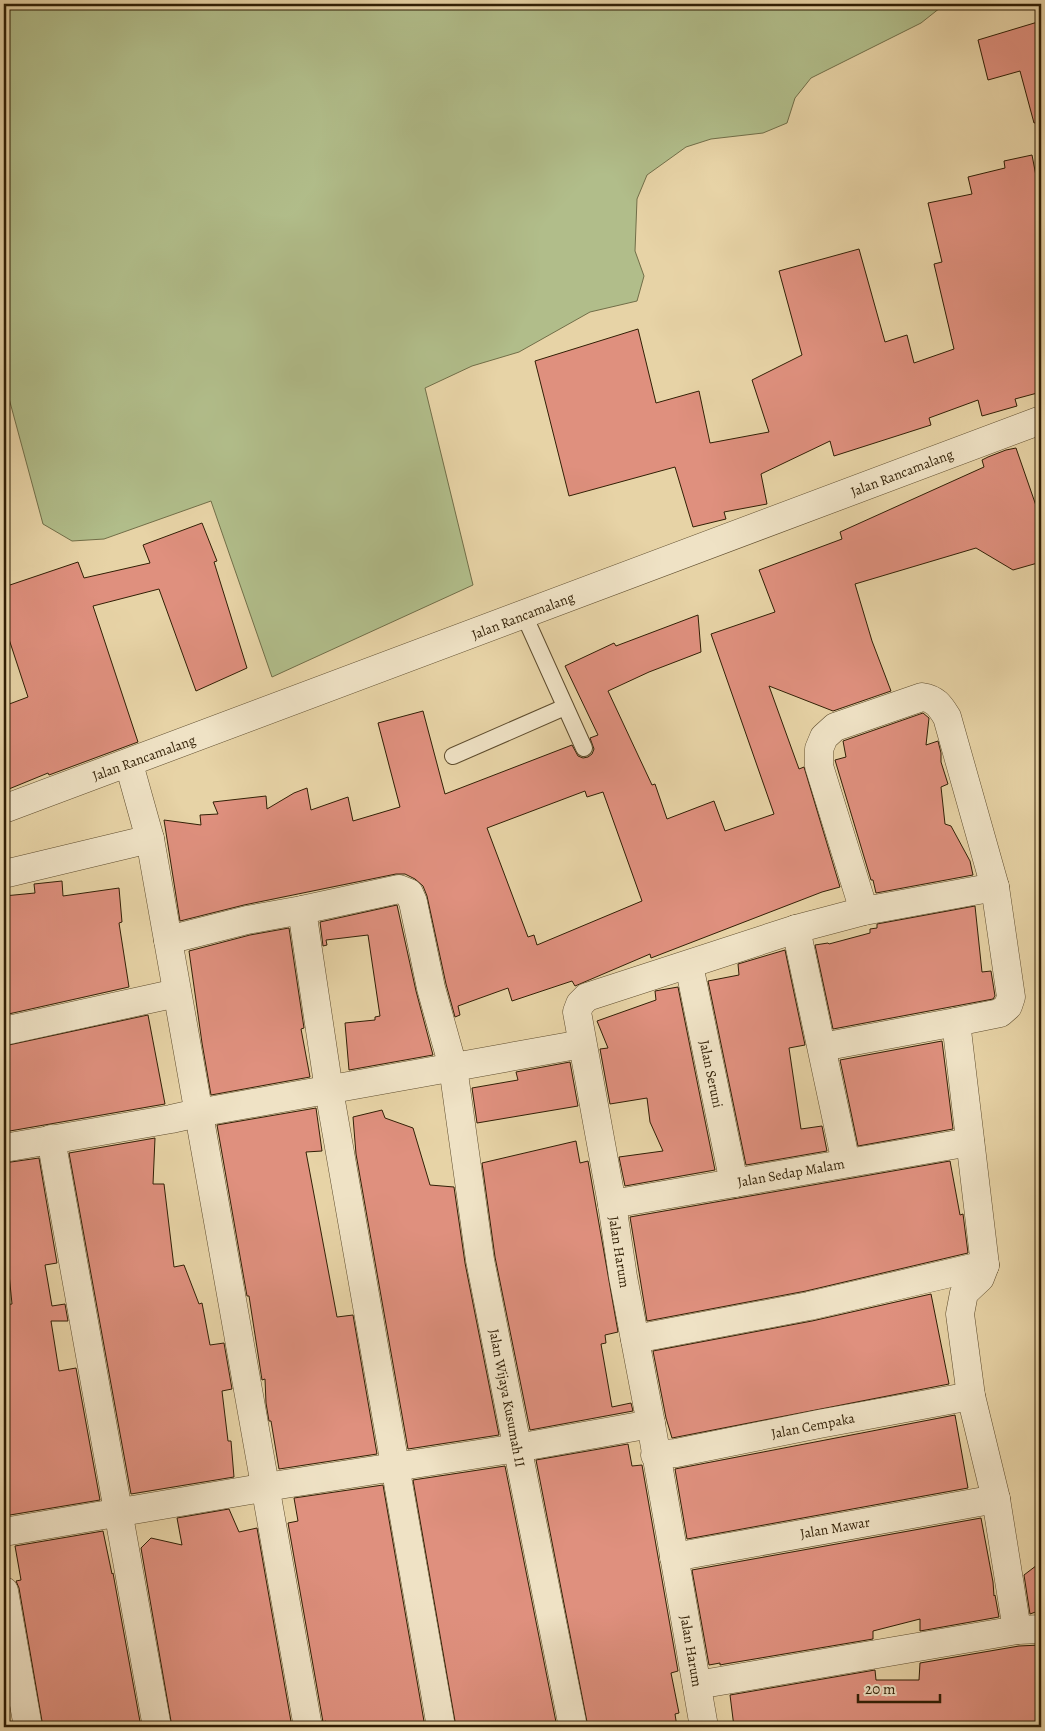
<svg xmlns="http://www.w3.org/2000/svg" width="1045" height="1731" font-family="Alegreya,serif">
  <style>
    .green { fill: #b1bd8a; stroke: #716e48 }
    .building { fill: #df907e; stroke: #311f05; fill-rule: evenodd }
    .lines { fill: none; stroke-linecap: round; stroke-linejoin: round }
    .service-casing { stroke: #5e4c2d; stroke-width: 18 }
    .minor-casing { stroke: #5e4c2d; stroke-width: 29 }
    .tertiary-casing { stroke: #5e4c2d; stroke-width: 29 }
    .service { stroke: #efe2c5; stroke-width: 16 }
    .minor { stroke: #efe2c5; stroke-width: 28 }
    .tertiary { stroke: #efe2c5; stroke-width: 28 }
    .labels { text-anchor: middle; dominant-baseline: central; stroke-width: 4.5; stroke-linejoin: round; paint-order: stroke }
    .street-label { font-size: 14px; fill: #311f05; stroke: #efe2c5 }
  </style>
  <rect width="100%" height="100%" fill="#e7d3a6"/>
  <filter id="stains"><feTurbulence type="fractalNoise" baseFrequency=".004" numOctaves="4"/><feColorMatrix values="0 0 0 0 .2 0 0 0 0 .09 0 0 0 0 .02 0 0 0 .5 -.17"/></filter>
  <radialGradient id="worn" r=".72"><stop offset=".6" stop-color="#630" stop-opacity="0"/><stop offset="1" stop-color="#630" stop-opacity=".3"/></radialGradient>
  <polygon class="green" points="4,4 945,4 921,23 811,78 795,98 787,123 763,133 711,139 686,147 647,175 637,199 635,251 644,276 637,301 590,312 519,352 472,366 425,388 473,585 272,677 211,501 104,539 72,541 43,524 4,380"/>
  <g class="building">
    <polygon points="1041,21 1041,122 1034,123 1020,71 988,80 978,40"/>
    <polygon points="1032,155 1041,202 1041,392 1015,399 1017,406 982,416 978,400 929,418 931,425 834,456 830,441 761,474 767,504 724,512 726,519 693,527 675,467 569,496 535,361 638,329 656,403 699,391 710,443 769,432 752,380 802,355 779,271 859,249 885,342 907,335 914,363 954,349 934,264 942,262 928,203 972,194 968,177 1005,168 1004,161"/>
    <path d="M1016,448l25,72v42l-28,8 -37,-22 -121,36 17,57 19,50 -58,20 -64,-25 30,83 5,-2 36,120 -18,5 -171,66 -1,-4 -75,32 -3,-5 -60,20 -4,-13 -50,18 2,9 -5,2 -9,-33 -19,-88 -4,-10 -8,-7 -10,-5h-9l-152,31 -64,16 -16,-101 37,5 -1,-10 18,-1 -5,-12 53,-6 1,13 27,-16 13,-5 4,22 37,-13 5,24 47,-14 -22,-84 45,-12 22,83 127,-49 6,11 5,2 5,-1 4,-3 2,-5 -4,-11 8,-3 -33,-69 49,-23 2,3 82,-31 3,37 -52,20 -41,19 44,94 3,-1 12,35 47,-18 11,30 49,-17 -63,-180 64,-22 -16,-42 83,-31 -2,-7 144,-65 -2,-7 6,-3 18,-7zM585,791l2,6 16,-5 39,109 -105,44 -3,-10 -6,2 -41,-109z"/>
    <polygon points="202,523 217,561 214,562 247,668 196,691 159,589 93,606 138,742 49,775 48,773 4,791 4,706 28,697 4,624 4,587 78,562 84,578 150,563 143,545"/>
    <polygon points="923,713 929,718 926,745 938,741 941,753 941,762 948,784 941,787 945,824 951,826 970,861 973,875 876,893 873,880 871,880 835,760 846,757 843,741"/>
    <polygon points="62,881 63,896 119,888 122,922 119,923 129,987 4,1015 4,896 35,893 34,884"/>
    <polygon points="397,905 416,991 433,1055 349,1070 345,1023 375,1020 375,1017 380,1016 368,935 326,940 327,945 323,946 320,922"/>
    <polygon points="975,906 982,972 991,971 995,996 993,999 833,1029 815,945 828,943 829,944 870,933 870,929 877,928 877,924"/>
    <polygon points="289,928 304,1028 301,1029 310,1077 211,1095 202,1043 189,951 250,935"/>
    <polygon points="785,950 805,1045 789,1048 801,1129 822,1126 827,1151 746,1165 708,981 739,975 738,964"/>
    <polygon points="678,987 715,1170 625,1186 619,1157 663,1151 650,1122 647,1098 610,1104 600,1049 608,1048 597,1021 656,1000 655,991"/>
    <polygon points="148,1015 165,1104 4,1132 4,1046"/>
    <polygon points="942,1041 953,1129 858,1146 840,1060"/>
    <polygon points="570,1062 578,1106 477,1123 472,1088 518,1080 516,1072"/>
    <polygon points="316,1108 322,1151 306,1152 337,1317 353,1315 377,1454 279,1469 271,1421 269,1421 266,1403 265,1379 262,1380 249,1296 247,1296 217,1125"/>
    <polygon points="382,1110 385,1118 413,1128 430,1185 454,1187 465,1263 499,1435 408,1449 356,1154 353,1117"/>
    <polygon points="155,1138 153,1184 164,1184 174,1267 184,1265 199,1304 202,1303 210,1345 224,1343 232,1389 222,1391 228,1441 231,1441 234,1477 131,1494 69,1153"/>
    <polygon points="576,1141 580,1163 588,1161 618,1332 605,1335 606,1343 601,1344 612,1407 631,1403 633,1411 530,1430 495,1257 482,1163"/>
    <polygon points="39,1158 57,1263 45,1265 52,1306 65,1304 68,1321 51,1321 59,1371 76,1368 100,1500 4,1516 4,1305 12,1304 4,1223 4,1163"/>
    <polygon points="950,1161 960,1215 963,1214 968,1253 806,1291 647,1321 630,1217"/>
    <polygon points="931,1294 949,1384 672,1438 666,1418 653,1351 812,1321"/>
    <polygon points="955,1415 968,1488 687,1539 675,1469"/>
    <polygon points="628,1444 632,1466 642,1465 678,1671 671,1673 679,1713 675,1714 677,1727 588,1727 536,1460"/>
    <polygon points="505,1466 557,1727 456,1727 413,1480"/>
    <polygon points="383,1485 425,1727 327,1727 326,1721 323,1722 288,1523 298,1521 294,1498"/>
    <polygon points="229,1509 239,1532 257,1528 292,1727 172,1727 141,1548 151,1538 182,1545 177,1518"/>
    <polygon points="981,1518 993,1582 994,1596 995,1595 999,1617 920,1631 920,1619 873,1631 873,1639 725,1664 720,1665 720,1663 709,1665 692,1570"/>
    <polygon points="103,1531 112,1574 113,1573 141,1727 43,1727 19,1588 16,1581 21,1580 15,1546"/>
    <polygon points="1041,1562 1041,1610 1030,1614 1024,1575"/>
    <polygon points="1040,1645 1041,1727 734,1727 730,1695 875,1670 876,1680 919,1680 920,1663 1019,1646"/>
  </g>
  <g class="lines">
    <g class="service-casing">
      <g id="service">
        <polyline points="524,615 584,748"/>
        <polyline points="453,756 565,707"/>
      </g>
    </g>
    <g class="minor-casing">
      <g id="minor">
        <polyline points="129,764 150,839 308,1727"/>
        <polyline points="4,874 150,839"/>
        <polyline points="302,910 329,1090 441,1727"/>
        <path d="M864,911l-45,-145v-17l5,-12 11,-10 87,-30c14,2 18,9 25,20l48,170 16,110 -3,9 -8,7 -44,9 29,243 -5,13 -16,15 -4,21 11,82 25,103 21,131"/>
        <polyline points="796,929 846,1163"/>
        <polyline points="168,940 247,920 302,910 399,889 409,893 413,902 431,988 453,1067 480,1260 573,1727"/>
        <polyline points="689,965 734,1183"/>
        <polyline points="4,1031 177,993"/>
        <polyline points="822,1047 956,1022"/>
        <polyline points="51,1139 157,1727"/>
        <polyline points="4,1148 171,1119 198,1113 582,1044"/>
        <polyline points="612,1204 970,1142"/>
        <polyline points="635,1339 809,1306 985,1265"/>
        <polyline points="655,1455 676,1453 819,1424 971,1396"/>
        <polyline points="4,1532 285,1484 517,1448 651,1424"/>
        <polyline points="674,1557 996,1499"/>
        <polyline points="4,1591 28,1727"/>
        <polyline points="697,1685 1017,1630 1041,1629"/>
        <polyline points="704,1727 651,1424 623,1277 612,1204 577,1012 580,1004 587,997 796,929 864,911 995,887"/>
      </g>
    </g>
    <g class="tertiary-casing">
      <polyline id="tertiary" points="4,809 1041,420"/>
    </g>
    <use href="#service" class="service"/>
    <use href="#minor" class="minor"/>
    <use href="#tertiary" class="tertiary"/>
  </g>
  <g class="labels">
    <g class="street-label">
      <text transform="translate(902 473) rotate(-21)">Jalan Rancamalang</text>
      <text transform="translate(523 616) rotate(-21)">Jalan Rancamalang</text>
      <text transform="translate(144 758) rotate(-20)">Jalan Rancamalang</text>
      <text transform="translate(711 1074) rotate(78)">Jalan Seruni</text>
      <text transform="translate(791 1173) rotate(-10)">Jalan Sedap Malam</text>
      <text transform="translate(619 1252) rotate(81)">Jalan Harum</text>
      <text transform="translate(507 1398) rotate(79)">Jalan Wijaya Kusumah II</text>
      <text transform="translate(813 1426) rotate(-11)">Jalan Cempaka</text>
      <text transform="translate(835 1528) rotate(-10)">Jalan Mawar</text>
      <text transform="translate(691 1651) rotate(80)">Jalan Harum</text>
    </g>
  </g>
  <rect width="1045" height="1731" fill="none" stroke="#e7d3a6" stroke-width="20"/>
  <rect x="5" y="5" width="1035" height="1721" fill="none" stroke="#311f05" stroke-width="2.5"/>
  <rect x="10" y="10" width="1025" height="1711" fill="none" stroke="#311f05"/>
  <path d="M858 1694v8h82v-8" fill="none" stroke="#311f05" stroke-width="2.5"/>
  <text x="865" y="1694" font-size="15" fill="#311f05" stroke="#efe2c5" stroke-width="4" paint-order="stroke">20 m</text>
  <rect width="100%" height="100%" filter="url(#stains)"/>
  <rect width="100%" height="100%" fill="url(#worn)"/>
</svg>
